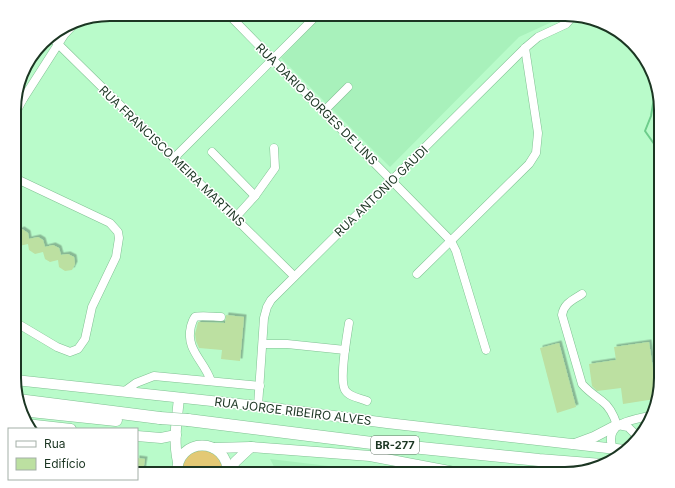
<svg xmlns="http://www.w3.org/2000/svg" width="675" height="488" font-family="Inter,sans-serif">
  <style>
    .built { fill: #a8f1bb }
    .green { fill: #e3c975 }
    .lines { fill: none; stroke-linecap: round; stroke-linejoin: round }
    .stream { stroke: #6dcc8b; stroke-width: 2 }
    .building { fill: #bce0a1; filter: url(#shadow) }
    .minor-casing { stroke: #81c193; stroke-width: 9 }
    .major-casing { stroke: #81c193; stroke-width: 11 }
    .highway-casing { stroke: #81c193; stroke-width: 13 }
    .minor { stroke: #fff; stroke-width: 8 }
    .major { stroke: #fff; stroke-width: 10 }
    .highway { stroke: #fff; stroke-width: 12 }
    .highway-bridge-casing { stroke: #81c193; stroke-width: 13; stroke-linecap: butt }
    .highway-bridge { stroke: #fff; stroke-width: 12 }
    .labels { text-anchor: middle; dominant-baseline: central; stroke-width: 3; stroke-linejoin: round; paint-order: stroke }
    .shield { fill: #fff; stroke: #607265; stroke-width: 1 }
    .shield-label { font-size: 11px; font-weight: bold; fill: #1c3623 }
    .street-label { font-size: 12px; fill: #1c3623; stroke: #fff }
    .rim { fill: none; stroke: #1c3623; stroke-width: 2 }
  </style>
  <defs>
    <filter id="shadow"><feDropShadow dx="2.5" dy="-2.5" stdDeviation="0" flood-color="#0004"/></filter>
  </defs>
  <rect width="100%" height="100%" fill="#b9fbca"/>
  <g class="built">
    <polygon points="568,14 562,19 554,21 519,37 390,167 281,58 321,17"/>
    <polygon points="270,459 395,474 278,474"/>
  </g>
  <path class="green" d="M204,449c13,5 20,10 18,25h-39v-12l8,-10z"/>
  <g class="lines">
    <polyline class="stream" points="656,86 651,116 645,131 657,148 661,151"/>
  </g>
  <g class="building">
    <polygon points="22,229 28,233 29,239 38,237 43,240 45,247 53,245 59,248 61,255 68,254 74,257 75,264 72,270 65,271 59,267 58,260 50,262 45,259 43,252 35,254 29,250 28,244 19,246 15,244 15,232"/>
    <polygon points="226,315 244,317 240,361 221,359 222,350 199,348 196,341 195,334 198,322 225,323"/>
    <polygon points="649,342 657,395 655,399 623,404 621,388 597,391 592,386 589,364 616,360 614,347"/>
    <polygon points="559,343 576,407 557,413 540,348"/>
    <polygon points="137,458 145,459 143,472 137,471"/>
  </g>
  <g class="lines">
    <g class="minor-casing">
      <g id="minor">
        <polyline points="232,18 451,241 456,251 486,350"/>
        <polyline points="50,36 294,276"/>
        <polyline points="16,95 23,99"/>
        <polyline points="324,111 348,87"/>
        <polyline points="15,114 23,99 64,35 78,20"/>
        <polyline points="212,152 255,196"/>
        <polyline points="174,158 315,17"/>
        <polyline points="235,218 255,196 275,168 274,148"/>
        <polyline points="417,274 529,164 536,153 538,133 525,48"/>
        <path d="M582,294c-9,6 -18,9 -20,21l20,69c6,7 12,11 20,17 7,5 12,15 15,24"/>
        <polyline points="15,322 57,347 70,352 78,349 85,339 92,307 116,257 119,238 118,232 110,223 19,180 15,179"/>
        <path d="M349,323c-2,13 -10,57 -4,67 4,7 15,8 22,11"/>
        <polyline points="263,344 287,344 345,350"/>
        <path d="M211,381c-7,-21 -26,-31 -20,-55 1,-3 2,-7 4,-9 5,-2 20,0 26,0"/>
        <polyline points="125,391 136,383 154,376 260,386"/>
        <polyline points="258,406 264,318 267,307 271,300 525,48 538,37 566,24 574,15"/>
        <polyline points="618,425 628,427 636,435"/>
        <polyline points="634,442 636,435 644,429"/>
        <path d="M613,449c-10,-26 18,-29 36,-33"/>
      </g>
    </g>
    <g class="major-casing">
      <g id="major">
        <polyline points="15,380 258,406 387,423 625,450"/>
        <polyline points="26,424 71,429"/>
        <polyline points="636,435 638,439"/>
        <polyline points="137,436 161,438 176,435"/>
        <polyline points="575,444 594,437 617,425"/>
        <polyline points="214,448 251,447 370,456 465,474"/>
        <path d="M178,462c-5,-21 -1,-43 1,-64"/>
        <path d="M177,474c-1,-38 51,-38 51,0"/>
        <polyline points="229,474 235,462 251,447"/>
      </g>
    </g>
    <g class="highway-casing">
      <g id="highway">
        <polyline points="18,400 160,418"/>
        <polyline points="21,410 116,420"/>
        <polyline points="188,420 372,443 539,460 602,465"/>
      </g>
    </g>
    <use href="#minor" class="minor"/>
    <use href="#major" class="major"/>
    <use href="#highway" class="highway"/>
    <g class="highway-bridge-casing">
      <polyline id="highway-bridge" points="160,418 188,420"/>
    </g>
    <use href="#highway-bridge" class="highway-bridge"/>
  </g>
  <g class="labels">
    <rect class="shield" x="371" y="436" width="48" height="18" rx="3"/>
    <g class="shield-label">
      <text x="395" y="445">BR-277</text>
    </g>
    <g class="street-label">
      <text transform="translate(317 104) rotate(45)">RUA DARIO BORGES DE LINS</text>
      <text transform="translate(172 156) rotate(44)">RUA FRANCISCO MEIRA MARTINS</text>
      <text transform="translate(381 191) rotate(-44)">RUA ANTONIO GAUDI</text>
      <text transform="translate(293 411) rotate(7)">RUA JORGE RIBEIRO ALVES</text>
    </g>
  </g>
  <path d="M0 0H675V488H0ZM110 21H565A89 89 0 0 1 654 110V378A89 89 0 0 1 565 467H110A89 89 0 0 1 21 378V110A89 89 0 0 1 110 21Z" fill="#fff" fill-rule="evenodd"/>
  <path class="rim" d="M110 21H565A89 89 0 0 1 654 110V378A89 89 0 0 1 565 467H110A89 89 0 0 1 21 378V110A89 89 0 0 1 110 21Z"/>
  <rect x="8" y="428" width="130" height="52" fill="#ffffff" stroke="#a4afa7"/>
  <rect x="16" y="441" width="20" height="6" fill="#ffffff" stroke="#a4afa7"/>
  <text x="44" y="448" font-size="12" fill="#1c3623">Rua</text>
  <rect x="16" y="458" width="20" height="12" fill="#bce0a1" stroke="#a4afa7"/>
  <text x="44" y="468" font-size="12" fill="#1c3623">Edifício</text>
</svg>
